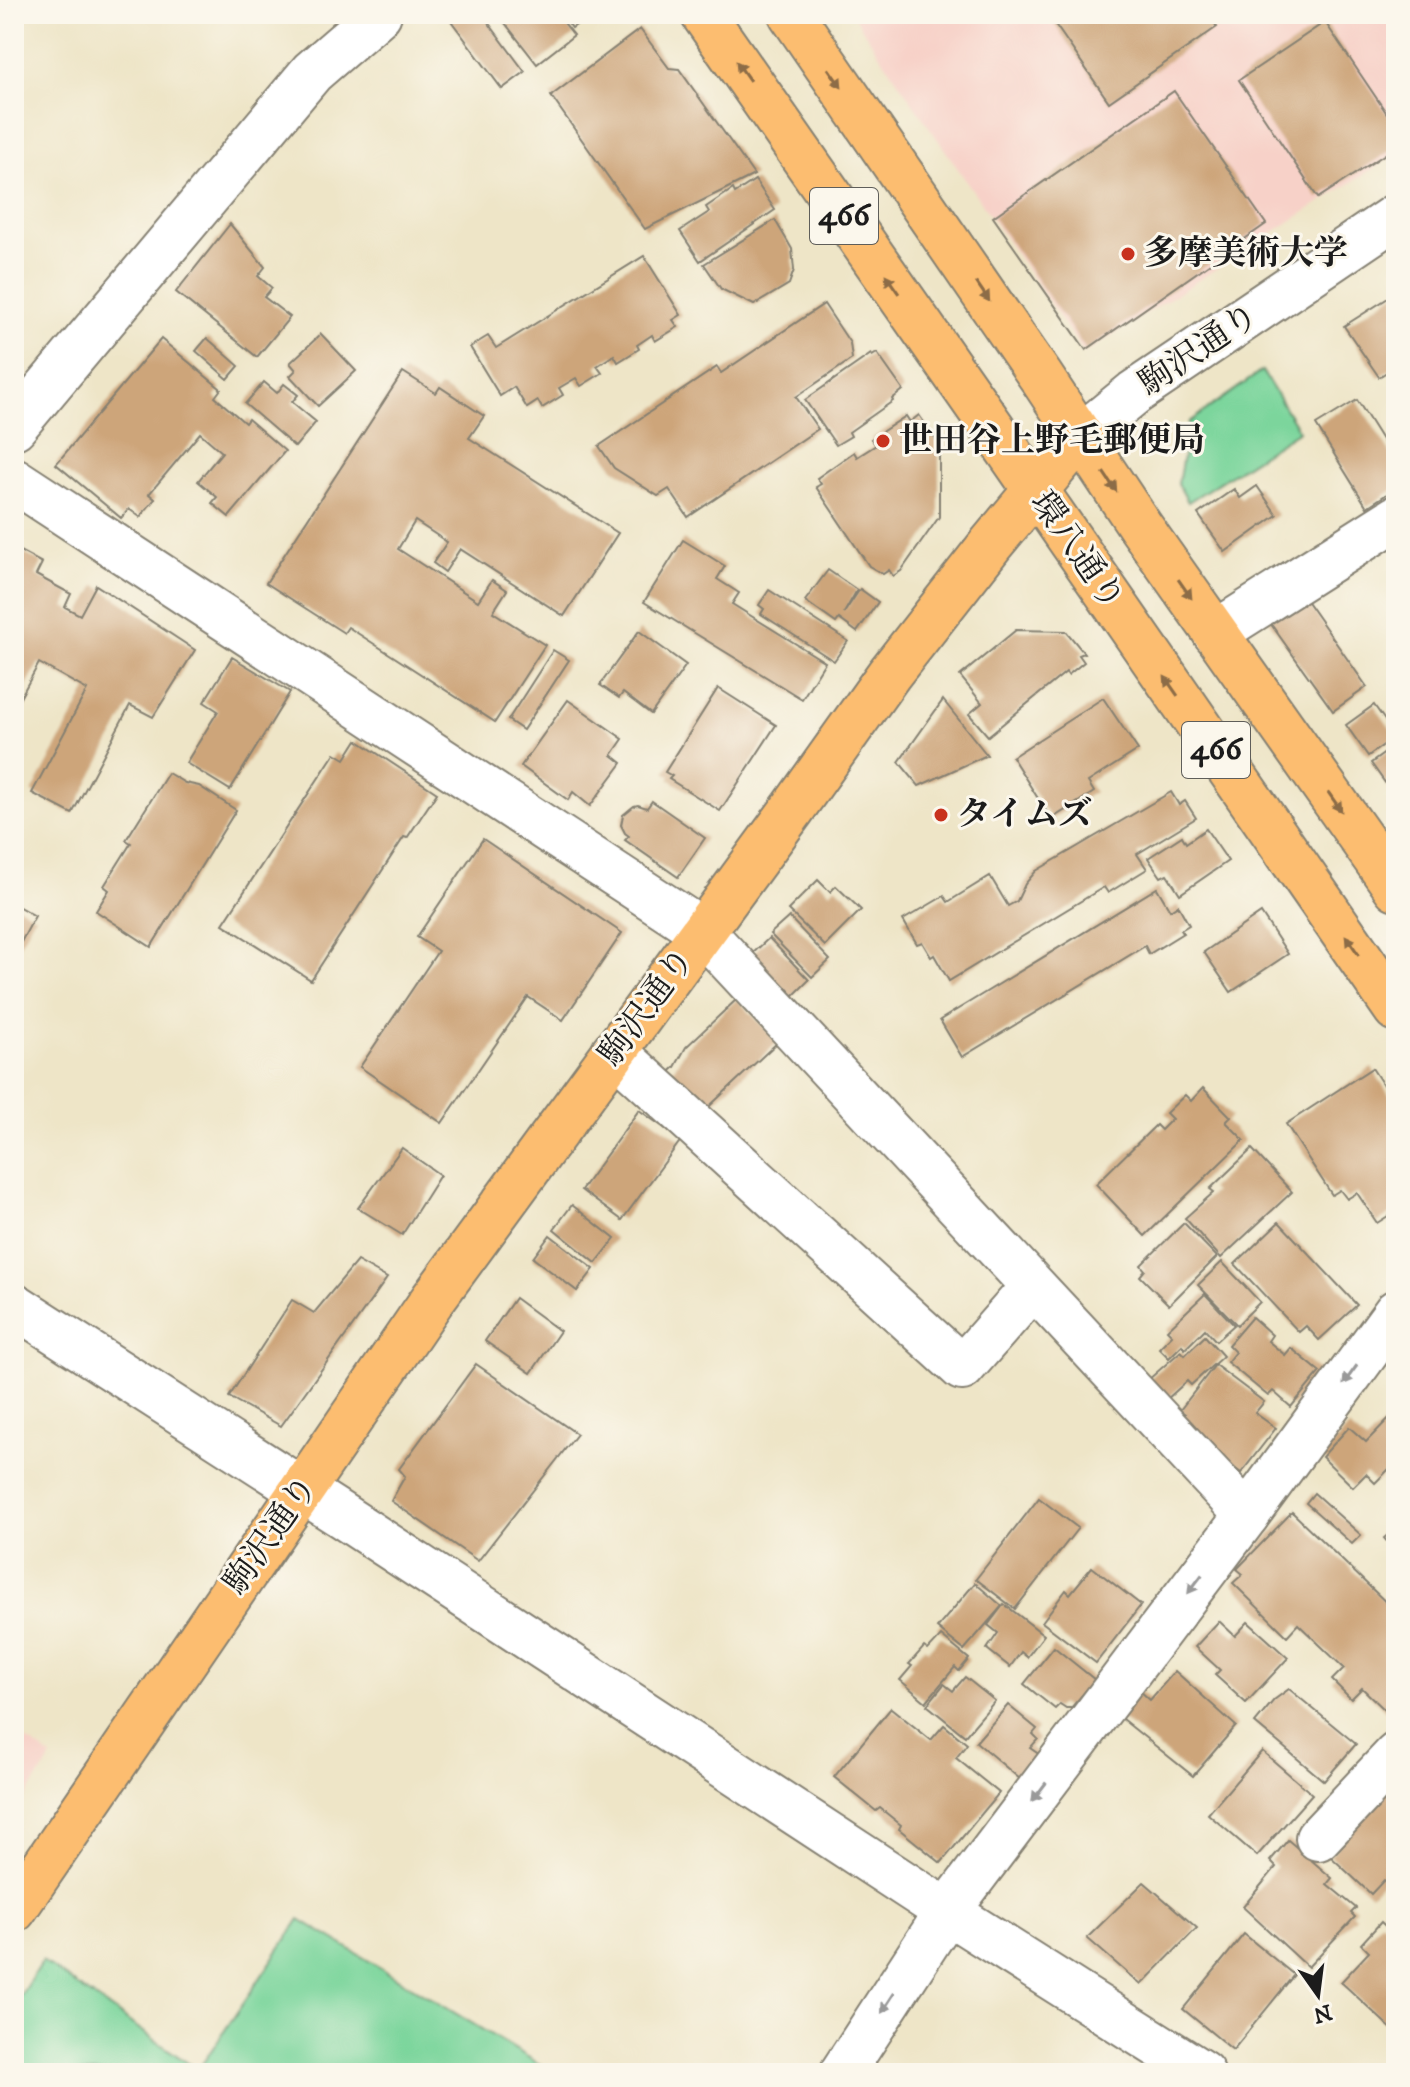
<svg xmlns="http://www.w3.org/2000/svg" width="1410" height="2087" font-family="'IM FELL DW Pica','Noto Serif JP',serif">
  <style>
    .built { fill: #f7d1c8 }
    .green { fill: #7bd59c; stroke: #4c785c; stroke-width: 2 }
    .building { fill: #cda57a }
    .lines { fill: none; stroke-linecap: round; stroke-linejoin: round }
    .minor-casing { stroke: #858072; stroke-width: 48 }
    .major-casing { stroke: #858072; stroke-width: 48 }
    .highway-casing { stroke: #858072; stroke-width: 48 }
    .path { stroke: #858072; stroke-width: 5; stroke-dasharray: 2 6; stroke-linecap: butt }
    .minor { stroke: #fff; stroke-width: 44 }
    .major { stroke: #fcbd6f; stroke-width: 44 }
    .highway { stroke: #fcbd6f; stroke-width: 44 }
    .oneway { fill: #8c6c46 }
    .oneway2 { fill: #999 }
    .poi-dot { fill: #c8321e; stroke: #fbf7ec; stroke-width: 3 }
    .labels { text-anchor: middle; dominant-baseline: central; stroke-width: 6; stroke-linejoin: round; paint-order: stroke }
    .shield { fill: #fbf7ec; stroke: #5f5e5a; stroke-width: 2 }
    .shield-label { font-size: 32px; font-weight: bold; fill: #1c1c1c }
    .poi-label { font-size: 34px; font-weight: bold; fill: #1c1c1c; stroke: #fbf7ec; text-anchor: start }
    .street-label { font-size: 34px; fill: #1c1c1c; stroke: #fbf7ec }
  </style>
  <rect width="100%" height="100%" fill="#fbf7ec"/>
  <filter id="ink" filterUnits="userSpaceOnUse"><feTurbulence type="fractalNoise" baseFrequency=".0125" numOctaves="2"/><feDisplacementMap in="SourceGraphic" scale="16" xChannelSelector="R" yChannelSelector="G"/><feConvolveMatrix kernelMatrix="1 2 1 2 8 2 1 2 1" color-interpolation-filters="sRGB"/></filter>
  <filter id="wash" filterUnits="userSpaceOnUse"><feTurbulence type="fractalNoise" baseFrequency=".006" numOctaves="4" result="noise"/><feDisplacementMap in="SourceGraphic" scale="32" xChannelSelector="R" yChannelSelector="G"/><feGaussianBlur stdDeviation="1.8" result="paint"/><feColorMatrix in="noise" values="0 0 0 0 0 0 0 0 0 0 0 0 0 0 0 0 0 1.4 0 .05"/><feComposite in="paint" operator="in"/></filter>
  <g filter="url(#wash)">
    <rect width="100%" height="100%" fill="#eee5c7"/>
    <g class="built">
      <polygon points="852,14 1396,14 1396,154 1084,353"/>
      <polygon points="14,1732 52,1757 14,1815"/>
    </g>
    <g class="green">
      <polygon points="1262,371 1299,431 1188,502 1178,484 1189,422"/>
      <polygon points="300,1919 554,2073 14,2073 14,2006 42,1961 198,2070"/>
    </g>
    <g id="blocks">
      <g class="building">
        <polygon points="446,14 482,14 525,72 502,89"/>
        <polygon points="498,14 557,14 574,35 537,64"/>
        <polygon points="562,14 591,14 572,28"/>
        <polygon points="1048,14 1208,14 1217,27 1109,102"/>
        <polygon points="1325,22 1396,127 1396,147 1318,198 1239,80"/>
        <polygon points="640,29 669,68 679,69 754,175 645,229 551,96"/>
        <polygon points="1174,91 1266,224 1086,350 993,217"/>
        <polygon points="755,180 775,210 700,261 680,231 709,212 706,207 733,189 735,193"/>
        <polygon points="775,220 792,249 794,270 789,284 754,305 721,289 704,264"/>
        <polygon points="230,224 265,267 258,276 272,288 264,297 290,317 257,357 176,292"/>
        <polygon points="644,256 681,315 673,320 678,327 655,341 652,335 637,345 639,349 618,362 614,355 597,366 602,373 581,386 576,378 559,388 563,395 542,408 538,401 527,408 514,387 500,396 470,347 488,336 496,348"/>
        <polygon points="1396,293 1396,366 1379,377 1344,326"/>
        <polygon points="824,304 850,343 852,359 796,397 818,429 688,517 669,489 658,496 614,468 599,446 717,367 721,373"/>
        <polygon points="321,334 356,371 318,406 290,376 296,370 290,363"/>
        <polygon points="207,338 239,366 228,379 196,351"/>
        <polygon points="161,339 221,389 215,397 245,423 248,419 285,451 229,517 212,503 217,497 198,481 222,452 200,433 149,494 155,499 140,517 129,509 121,518 56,464"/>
        <polygon points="877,353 903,390 892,399 893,401 849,432 851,436 836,445 805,400 871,354 872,356"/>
        <polygon points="403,372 436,393 440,387 484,416 469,438 618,533 564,616 460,549 445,572 433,563 447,542 415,521 398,549 478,601 492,580 507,590 493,612 545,645 495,722 348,627 344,633 266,583"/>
        <polygon points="264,382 277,393 284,384 298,395 292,402 316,422 295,447 245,404"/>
        <polygon points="1357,400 1396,462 1396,488 1367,507 1316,425"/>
        <polygon points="919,415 939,444 939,517 901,571 893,576 889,570 883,574 869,566 816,487 821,484 817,478 854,452 857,457 876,445 871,439 906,416 910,422"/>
        <polygon points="1257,486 1277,515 1225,552 1198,514 1234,489 1240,498"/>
        <polygon points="683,540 725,566 717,579 739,593 732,604 825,662 802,699 644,602"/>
        <polygon points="14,548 42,563 36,575 71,594 65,607 80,615 96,585 195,650 153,717 130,705 72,814 32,793 87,690 39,663 14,709"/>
        <polygon points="828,570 857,590 844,613 860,589 878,602 857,632 839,619 836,623 805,601"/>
        <polygon points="769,590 848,641 834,661 761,614 764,609 759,605"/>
        <polygon points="1303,596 1367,687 1333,711 1268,620"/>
        <polygon points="1016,630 1066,631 1084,653 1079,655 1084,662 1068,675 1066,672 988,736 969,714 982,703 960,676"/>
        <polygon points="639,631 686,665 651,714 623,693 619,698 600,685"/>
        <polygon points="553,650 569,660 523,730 508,720"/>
        <polygon points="232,657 290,692 230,790 186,763 218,711 204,702"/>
        <polygon points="718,688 776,725 720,811 669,779 672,776 665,772"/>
        <polygon points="1103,698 1138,750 1088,782 1094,792 1051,819 1012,757"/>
        <polygon points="568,700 623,739 612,755 622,763 590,806 573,792 568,800 521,766"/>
        <polygon points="943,700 987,755 919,786 899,762"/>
        <polygon points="1374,705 1396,736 1368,756 1346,725"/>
        <polygon points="357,740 437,793 407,838 404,837 311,980 223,924 335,753 345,759"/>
        <polygon points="1396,745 1396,785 1391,791 1371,763"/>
        <polygon points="168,773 185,783 199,786 236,810 151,947 96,911 109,890 104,886 131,843 126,840"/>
        <polygon points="1171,792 1179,805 1185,801 1196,818 1137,854 1147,869 1108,893 1104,887 949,981 934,955 931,957 922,942 917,944 903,920 944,896 948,902 990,876 1008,906 1017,901 1025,884 1036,871"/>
        <polygon points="652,801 705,838 678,877 625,840 629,836 625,833 621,825 623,815 634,806 638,805 647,808"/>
        <polygon points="1206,829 1228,861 1180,894 1167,874 1161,877 1148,858 1182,836 1186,843"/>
        <polygon points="483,839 622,933 563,1020 528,997 442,1123 360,1067 438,951 417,937"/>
        <polygon points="818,880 830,892 836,886 861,910 825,946 788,910"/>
        <polygon points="1157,888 1170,910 1178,905 1189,925 1181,930 1183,933 1149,954 1145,946 962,1057 940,1020"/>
        <polygon points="14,904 35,916 14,955"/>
        <polygon points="1261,913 1288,954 1231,992 1204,952"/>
        <polygon points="789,917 830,960 812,977 770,934"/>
        <polygon points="769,938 809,980 789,1000 750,956"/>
        <polygon points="737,999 778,1042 700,1115 664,1077 675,1067 686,1047"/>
        <polygon points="1372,1068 1396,1105 1396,1211 1377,1223 1357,1193 1347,1199 1340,1190 1332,1195 1286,1124"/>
        <polygon points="1203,1088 1231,1117 1226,1122 1244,1140 1145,1236 1096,1184 1156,1125 1161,1130 1172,1119 1166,1113 1185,1095 1191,1101"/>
        <polygon points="639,1110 681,1140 622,1220 581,1190"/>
        <polygon points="402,1148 440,1175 402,1235 358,1208"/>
        <polygon points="1252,1149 1292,1192 1221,1258 1185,1218 1214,1192 1210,1189"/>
        <polygon points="572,1205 615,1239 596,1263 554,1229"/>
        <polygon points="1279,1222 1357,1305 1319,1340 1306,1326 1299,1332 1235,1264"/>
        <polygon points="1184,1223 1217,1257 1169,1305 1140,1276 1145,1270 1141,1265"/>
        <polygon points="550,1235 594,1269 577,1291 533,1258"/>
        <polygon points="357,1261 387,1278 281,1426 229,1397 292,1300 314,1313"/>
        <polygon points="1222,1262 1260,1302 1237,1325 1198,1285"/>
        <polygon points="1205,1294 1234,1325 1216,1341 1205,1329 1185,1349 1182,1345 1169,1358 1159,1348 1172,1335 1167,1330"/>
        <polygon points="515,1298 560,1331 531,1373 485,1341"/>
        <polygon points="1252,1317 1272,1335 1268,1341 1285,1355 1291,1348 1320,1372 1291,1407 1273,1391 1268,1396 1227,1362 1235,1352 1228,1345"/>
        <polygon points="1205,1336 1223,1356 1191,1385 1187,1381 1166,1400 1148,1380 1181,1351 1185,1355"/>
        <polygon points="476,1364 577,1434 478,1561 391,1501 405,1476 399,1469"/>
        <polygon points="1215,1365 1264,1402 1255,1413 1276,1428 1241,1473 1204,1445 1208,1440 1181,1419 1185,1414 1180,1410"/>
        <polygon points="1396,1411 1396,1462 1375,1483 1366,1474 1353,1487 1322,1457 1349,1427 1366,1442"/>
        <polygon points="1314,1493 1361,1535 1352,1544 1306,1503"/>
        <polygon points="1039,1498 1078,1528 1015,1609 976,1579"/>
        <polygon points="1292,1512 1396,1612 1396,1702 1387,1712 1362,1688 1351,1699 1332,1680 1344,1668 1298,1624 1287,1636 1233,1583 1243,1574 1237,1569"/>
        <polygon points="1396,1528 1396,1552 1384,1538"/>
        <polygon points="1092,1567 1141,1605 1096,1663 1042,1622 1066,1590 1070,1594"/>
        <polygon points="975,1583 1002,1606 964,1650 937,1628"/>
        <polygon points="1004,1604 1044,1635 1027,1657 1021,1652 1010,1667 987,1649 998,1633 988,1625"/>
        <polygon points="1219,1621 1235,1636 1248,1622 1288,1658 1246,1703 1215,1675 1220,1670 1195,1647"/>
        <polygon points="941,1636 969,1659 959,1671 955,1667 926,1702 900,1680 912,1666 909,1664 924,1647 928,1650"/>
        <polygon points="1054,1647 1095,1680 1071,1708 1066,1708 1060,1704 1055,1709 1024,1684"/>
        <polygon points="1175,1671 1236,1726 1193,1776 1117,1715 1139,1690 1150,1700"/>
        <polygon points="965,1677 995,1701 965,1736 927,1705 944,1684 953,1691"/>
        <polygon points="1289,1689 1356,1744 1324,1781 1255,1723 1274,1700"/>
        <polygon points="1008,1705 1037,1729 1033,1734 1038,1739 1030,1748 1040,1755 1020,1779 976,1742"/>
        <polygon points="891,1708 931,1740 944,1725 967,1744 956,1758 999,1793 941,1863 899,1829 901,1825 880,1808 876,1811 834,1777"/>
        <polygon points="1262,1751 1312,1794 1257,1856 1208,1814"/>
        <polygon points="1396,1776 1396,1890 1384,1880 1371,1894 1330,1856"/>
        <polygon points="1288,1840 1332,1878 1327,1884 1356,1908 1351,1913 1355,1917 1308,1967 1243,1907 1276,1867 1270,1861"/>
        <polygon points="1144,1882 1197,1928 1141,1985 1087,1938"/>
        <polygon points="1381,1922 1396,1936 1396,2033 1341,1982 1369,1952 1361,1944"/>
        <polygon points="1244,1934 1294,1975 1233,2050 1183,2009"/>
      </g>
    </g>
  </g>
  <g filter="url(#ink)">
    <use href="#blocks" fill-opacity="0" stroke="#858072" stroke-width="2"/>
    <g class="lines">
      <g class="minor-casing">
        <g id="minor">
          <polyline points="14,427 312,72 379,14"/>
          <polyline points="1080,437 1134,393 1396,216"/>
          <polyline points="14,480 702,931 1247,1515"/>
          <polyline points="1215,633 1396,518"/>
          <polyline points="614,1051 962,1368 1033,1287"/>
          <polyline points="14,1305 344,1517 926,1898 1202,2073"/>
          <polyline points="1318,1838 1396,1755"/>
          <polyline points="842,2073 947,1912 1247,1515 1396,1312"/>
        </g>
      </g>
      <g class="major-casing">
        <polyline id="major" points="14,1910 433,1299 792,810 889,674 991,544 1080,437"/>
      </g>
      <g class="highway-casing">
        <g id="highway">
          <polyline points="703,14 985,417 1396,1009"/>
          <polyline points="791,14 1041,377 1140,526 1396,888"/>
        </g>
      </g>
      <polyline class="path" points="1387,14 1396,27"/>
      <use href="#minor" class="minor"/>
      <use href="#major" class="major"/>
      <use href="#highway" class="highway"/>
    </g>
    <defs><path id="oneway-solid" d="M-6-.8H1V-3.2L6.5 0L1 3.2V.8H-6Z" transform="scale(2)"/></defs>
    <g class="oneway">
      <use href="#oneway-solid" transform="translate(743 71) rotate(-125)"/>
      <use href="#oneway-solid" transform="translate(835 78) rotate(55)"/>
      <use href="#oneway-solid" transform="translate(892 284) rotate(-125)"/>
      <use href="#oneway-solid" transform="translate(983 292) rotate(56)"/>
      <use href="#oneway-solid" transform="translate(1110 482) rotate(56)"/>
      <use href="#oneway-solid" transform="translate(1185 589) rotate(55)"/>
      <use href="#oneway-solid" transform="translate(1171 686) rotate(-125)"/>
      <use href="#oneway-solid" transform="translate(1335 802) rotate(55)"/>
      <use href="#oneway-solid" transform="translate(1352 945) rotate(-125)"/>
    </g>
    <g class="oneway2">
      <use href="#oneway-solid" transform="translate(1350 1375) rotate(126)"/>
      <use href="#oneway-solid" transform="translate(1195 1584) rotate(127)"/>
      <use href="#oneway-solid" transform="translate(1039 1792) rotate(127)"/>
      <use href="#oneway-solid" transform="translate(888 2003) rotate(123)"/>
    </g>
  </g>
  <g class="poi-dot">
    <circle cx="1128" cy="254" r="8"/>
    <circle cx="883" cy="441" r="8"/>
    <circle cx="941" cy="815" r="8"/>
  </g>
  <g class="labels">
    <g class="shield">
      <rect x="810" y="188" width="68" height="56" rx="6"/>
      <rect x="1182" y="722" width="68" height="56" rx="6"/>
    </g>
    <g class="shield-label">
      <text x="844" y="216">466</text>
      <text x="1216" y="750">466</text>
    </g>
    <g class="poi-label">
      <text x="1144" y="254">多摩美術大学</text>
      <text x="899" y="441">世田谷上野毛郵便局</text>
      <text x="957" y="815">タイムズ</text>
    </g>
    <g class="street-label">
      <text transform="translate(1199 350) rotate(-34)">駒沢通り</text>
      <text transform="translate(1077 551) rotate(55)">環八通り</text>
      <text transform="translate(647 1007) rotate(-54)">駒沢通り</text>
      <text transform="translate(271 1535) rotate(-55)">駒沢通り</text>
    </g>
  </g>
  <rect width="1410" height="2087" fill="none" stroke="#fbf7ec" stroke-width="48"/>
  <g transform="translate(1318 1995) rotate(166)" stroke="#fbf7ec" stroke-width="6" paint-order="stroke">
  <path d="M0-6L14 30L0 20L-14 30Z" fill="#1c1c1c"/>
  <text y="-12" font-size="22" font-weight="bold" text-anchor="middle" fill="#1c1c1c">N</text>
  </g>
</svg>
